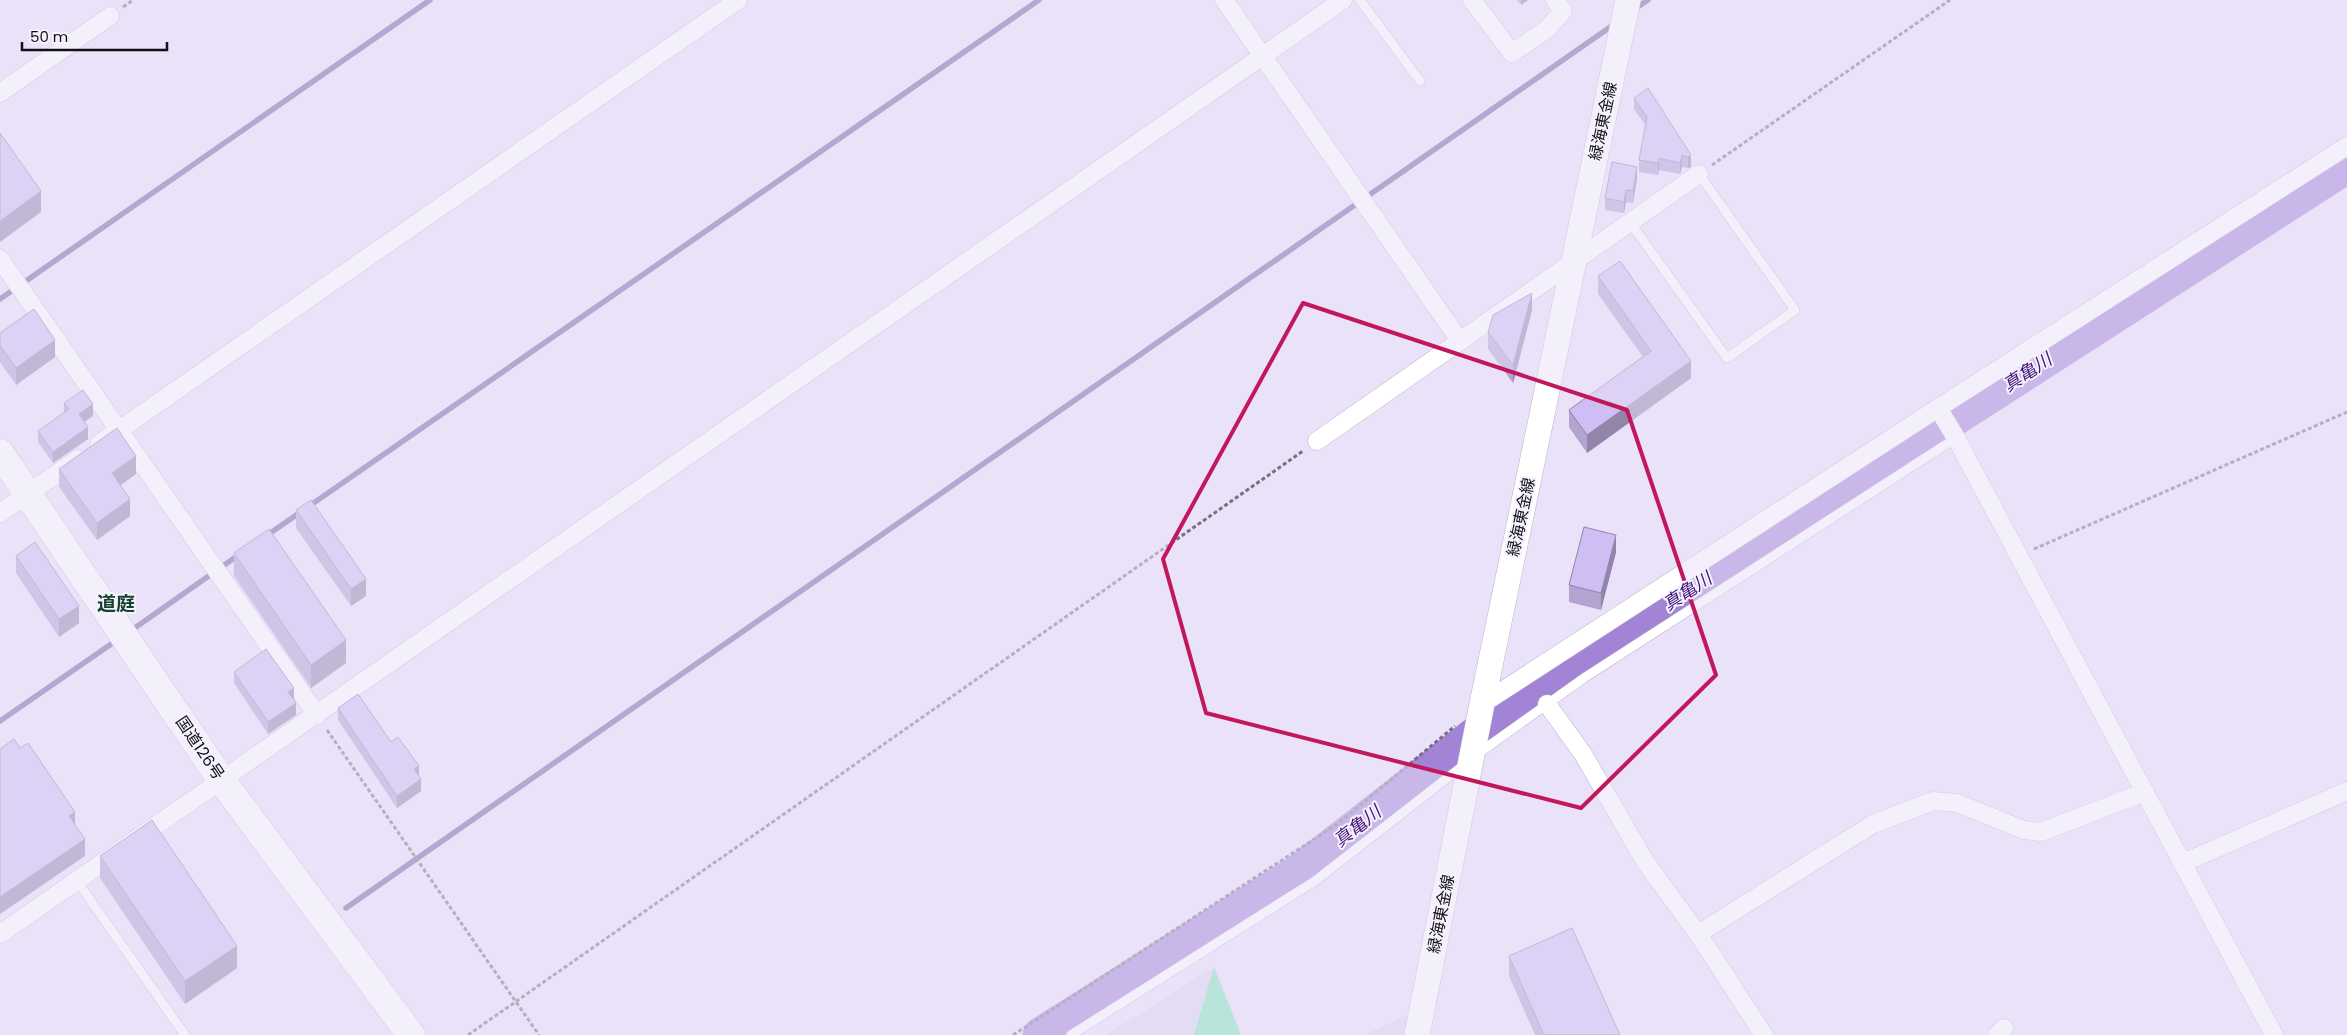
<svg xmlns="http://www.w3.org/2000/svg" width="2347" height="1035" font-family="Poppins,'Noto Sans JP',sans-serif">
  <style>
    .built { fill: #ded5f2 }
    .green { fill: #7ee7b6 }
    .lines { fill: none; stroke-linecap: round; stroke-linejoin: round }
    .stream { stroke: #77619d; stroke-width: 5.5 }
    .river { stroke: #a284d7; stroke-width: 35 }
    .service-casing { stroke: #b8b2c6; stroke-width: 10 }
    .minor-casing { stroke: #b8b2c6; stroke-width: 19 }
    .secondary-casing { stroke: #b8b2c6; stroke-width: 26 }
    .trunk-casing { stroke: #b8b2c6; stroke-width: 29 }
    .path { stroke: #76717f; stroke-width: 3; stroke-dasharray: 4 2.5; stroke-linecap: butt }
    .service { stroke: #fff; stroke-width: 9 }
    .minor { stroke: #fff; stroke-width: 18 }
    .secondary { stroke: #fff; stroke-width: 25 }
    .trunk { stroke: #fff; stroke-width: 28 }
    .wall { fill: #b2a3d1 }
    .shaded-wall { fill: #9185aa }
    .building { fill: #cfbef3; stroke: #9185aa }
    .marked { fill: none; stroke: #c2185b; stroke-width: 4; stroke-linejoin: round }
    .labels { text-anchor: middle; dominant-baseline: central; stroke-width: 4; stroke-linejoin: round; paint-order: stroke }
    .street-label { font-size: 16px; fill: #120f16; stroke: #f5f1fe }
    .water-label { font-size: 18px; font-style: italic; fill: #431276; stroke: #f5f1fe }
    .quarter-label { font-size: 19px; font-weight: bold; fill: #164330; stroke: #f5f1fe }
  </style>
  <rect width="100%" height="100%" fill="#e9e2f8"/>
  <g class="built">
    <polygon points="1214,967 1241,1035 1106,1035"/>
    <polygon points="1408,1015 1404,1035 1364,1035"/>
  </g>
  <polygon class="green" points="1214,967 1241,1035 1194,1035"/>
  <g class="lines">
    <g class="stream">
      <polyline points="1633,10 1648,0"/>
      <polyline points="0,299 430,0"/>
      <polyline points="266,536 1039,0"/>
      <polyline points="129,632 240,554"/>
      <polyline points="0,721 117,640"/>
      <polyline points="346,908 1616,23"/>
    </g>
    <polyline class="river" points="1040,1035 1298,872 1528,693 2347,166"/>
    <g class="service-casing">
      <g id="service">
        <polyline points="1360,0 1420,81"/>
        <polyline points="1630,222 1727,358 1795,310 1699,174"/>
        <polyline points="1476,755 1584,678 1956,438"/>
        <polyline points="77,881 185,1035"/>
        <polyline points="1071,1035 1315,881 1464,765"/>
      </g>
    </g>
    <g class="minor-casing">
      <g id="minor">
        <polyline points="1224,0 1460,341"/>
        <polyline points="1472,0 1512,53 1547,29 1563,11 1555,0"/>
        <polyline points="0,93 110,16"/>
        <polyline points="0,259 317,715"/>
        <polyline points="1938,408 1956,438 2274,1035"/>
        <polyline points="1317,441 1699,174"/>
        <polyline points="99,444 738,0"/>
        <polyline points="0,513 78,459"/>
        <polyline points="1482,704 1938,408 2347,146"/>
        <polyline points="1547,704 1583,754 1646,863 1698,934 1764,1035"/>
        <polyline points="2183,863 2347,791"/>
        <polyline points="0,934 1343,0"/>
        <polyline points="1698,934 1873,824 1933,801 1957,803 2024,830 2041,832 2145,792"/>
        <polyline points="1997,1035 2004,1028"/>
      </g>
    </g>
    <g class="secondary-casing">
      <polyline id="secondary" points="1417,1035 1482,704 1628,0"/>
    </g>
    <g class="trunk-casing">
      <polyline id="trunk" points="0,453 222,781 411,1035"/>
    </g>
    <g class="path">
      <polyline points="123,7 133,0"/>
      <polyline points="1712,165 1950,0"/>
      <polyline points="2034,549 2347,412"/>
      <polyline points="327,730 539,1035"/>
      <polyline points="468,1035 1303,451"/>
      <polyline points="1013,1035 1339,823 1455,726"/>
    </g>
    <use href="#service" class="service"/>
    <use href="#minor" class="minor"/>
    <use href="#secondary" class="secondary"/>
    <use href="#trunk" class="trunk"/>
  </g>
  <g class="wall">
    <polygon points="1517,0 1528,0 1521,5"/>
    <polygon points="1634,98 1691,155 1691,167 1688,168 1682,167 1680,174 1659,170 1658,175 1639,172 1639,160 1646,126 1634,109"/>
    <polygon points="1637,178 1633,203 1626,202 1624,213 1605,210 1605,198"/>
    <polygon points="1598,276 1691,378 1587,453 1569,427 1569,410 1643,357 1598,294"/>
    <polygon points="1532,310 1513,383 1488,349 1488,332"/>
    <polygon points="0,333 55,357 16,385 0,362"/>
    <polygon points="64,403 93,416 84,422 88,439 53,463 38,442 38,431 64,413"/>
    <polygon points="59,469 136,474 121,485 130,516 97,540 59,487"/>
    <polygon points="296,510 366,596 351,606 296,528"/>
    <polygon points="1616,552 1601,610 1569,602 1569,585"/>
    <polygon points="234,553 346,663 311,688 234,576"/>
    <polygon points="16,556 79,623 59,637 16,573"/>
    <polygon points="234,672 294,700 296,715 268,734 234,683"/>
    <polygon points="338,708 391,742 419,776 421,791 397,808 338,720"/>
    <polygon points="100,856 237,968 185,1004 100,878"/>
    <polygon points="1509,956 1620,1035 1535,1035 1509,976"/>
  </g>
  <g class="shaded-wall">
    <polygon points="1521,0 1528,0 1521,5"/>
    <polygon points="1682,155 1682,167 1680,174 1680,163"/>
    <polygon points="1691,155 1691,167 1688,168 1688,157"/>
    <polygon points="1659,158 1659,170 1658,175 1658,163"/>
    <polygon points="1637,167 1637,178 1633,203 1633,191"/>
    <polygon points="1626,190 1626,202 1624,213 1624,202"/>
    <polygon points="41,191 41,212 0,242 0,221"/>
    <polygon points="1532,293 1532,310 1513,383 1513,365"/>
    <polygon points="55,340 55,357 16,385 16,368"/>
    <polygon points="1691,361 1691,378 1587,453 1587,435"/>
    <polygon points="93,404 93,416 79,425 79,414"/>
    <polygon points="88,427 88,439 53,463 53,452"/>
    <polygon points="136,456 136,474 112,491 112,473"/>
    <polygon points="130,499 130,516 97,540 97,523"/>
    <polygon points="1616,535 1616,552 1601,610 1601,593"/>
    <polygon points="366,579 366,596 351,606 351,589"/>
    <polygon points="79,606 79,623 59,637 59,619"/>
    <polygon points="346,640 346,663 311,688 311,665"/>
    <polygon points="294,688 294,700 288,692"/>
    <polygon points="296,703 296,715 268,734 268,722"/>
    <polygon points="419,766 419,778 414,769"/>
    <polygon points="421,779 421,791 397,808 397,796"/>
    <polygon points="75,812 75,829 69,816"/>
    <polygon points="85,839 85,856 0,914 0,897"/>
    <polygon points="237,946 237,968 185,1004 185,981"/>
  </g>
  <g class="building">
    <polygon points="1648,88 1691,155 1688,157 1682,155 1680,163 1659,158 1658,163 1639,160 1647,117 1634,98"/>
    <polygon points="0,133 41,191 0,221"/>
    <polygon points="1612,162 1637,167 1633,191 1626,190 1624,202 1605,198"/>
    <polygon points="1620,261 1691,361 1587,435 1569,410 1651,351 1598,276"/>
    <polygon points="1532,293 1513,365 1488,332 1493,315"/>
    <polygon points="34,309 55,340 16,368 0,345 0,333"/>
    <polygon points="83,390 93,404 79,414 88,427 53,452 38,431 69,409 64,403"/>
    <polygon points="117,428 136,456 112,473 130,499 97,523 59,469"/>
    <polygon points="311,500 366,579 351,589 296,510"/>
    <polygon points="1584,527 1616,535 1601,593 1569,585"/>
    <polygon points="269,529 346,640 311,665 234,553"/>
    <polygon points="35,542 79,606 59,619 16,556"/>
    <polygon points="266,649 294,688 288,692 296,703 268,722 234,672"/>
    <polygon points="358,694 391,742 398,737 419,766 414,769 421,779 397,796 338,708"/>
    <polygon points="14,739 20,748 28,743 75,812 69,816 85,839 0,897 0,749"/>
    <polygon points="152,820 237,946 185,981 100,856"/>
    <polygon points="1572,928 1620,1035 1544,1035 1509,956"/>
  </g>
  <path d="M0 0H2347V1035H0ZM1303,303l324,107 89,265 -135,133 -375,-95 -43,-154z" fill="#e9e2f8" fill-opacity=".55" fill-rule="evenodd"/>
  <path class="marked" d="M1303,303l324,107 89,265 -135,133 -375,-95 -43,-154z"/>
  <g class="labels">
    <g class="street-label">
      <text transform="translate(1603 121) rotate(-78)">緑海東金線</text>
      <text transform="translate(1521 517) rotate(-78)">緑海東金線</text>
      <text transform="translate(200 748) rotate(56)">国道126号</text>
      <text transform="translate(1441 914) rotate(-79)">緑海東金線</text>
    </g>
    <g class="water-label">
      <text transform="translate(2027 372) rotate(-33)">真亀川</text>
      <text transform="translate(1687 591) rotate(-33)">真亀川</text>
      <text transform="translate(1357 826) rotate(-38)">真亀川</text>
    </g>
    <g class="quarter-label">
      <text x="116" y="603">道庭</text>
    </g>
  </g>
  <path d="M22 42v8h145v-8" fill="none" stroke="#120f16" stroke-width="2.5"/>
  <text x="30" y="42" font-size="15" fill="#120f16" stroke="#f5f1fe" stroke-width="4" paint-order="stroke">50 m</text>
</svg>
